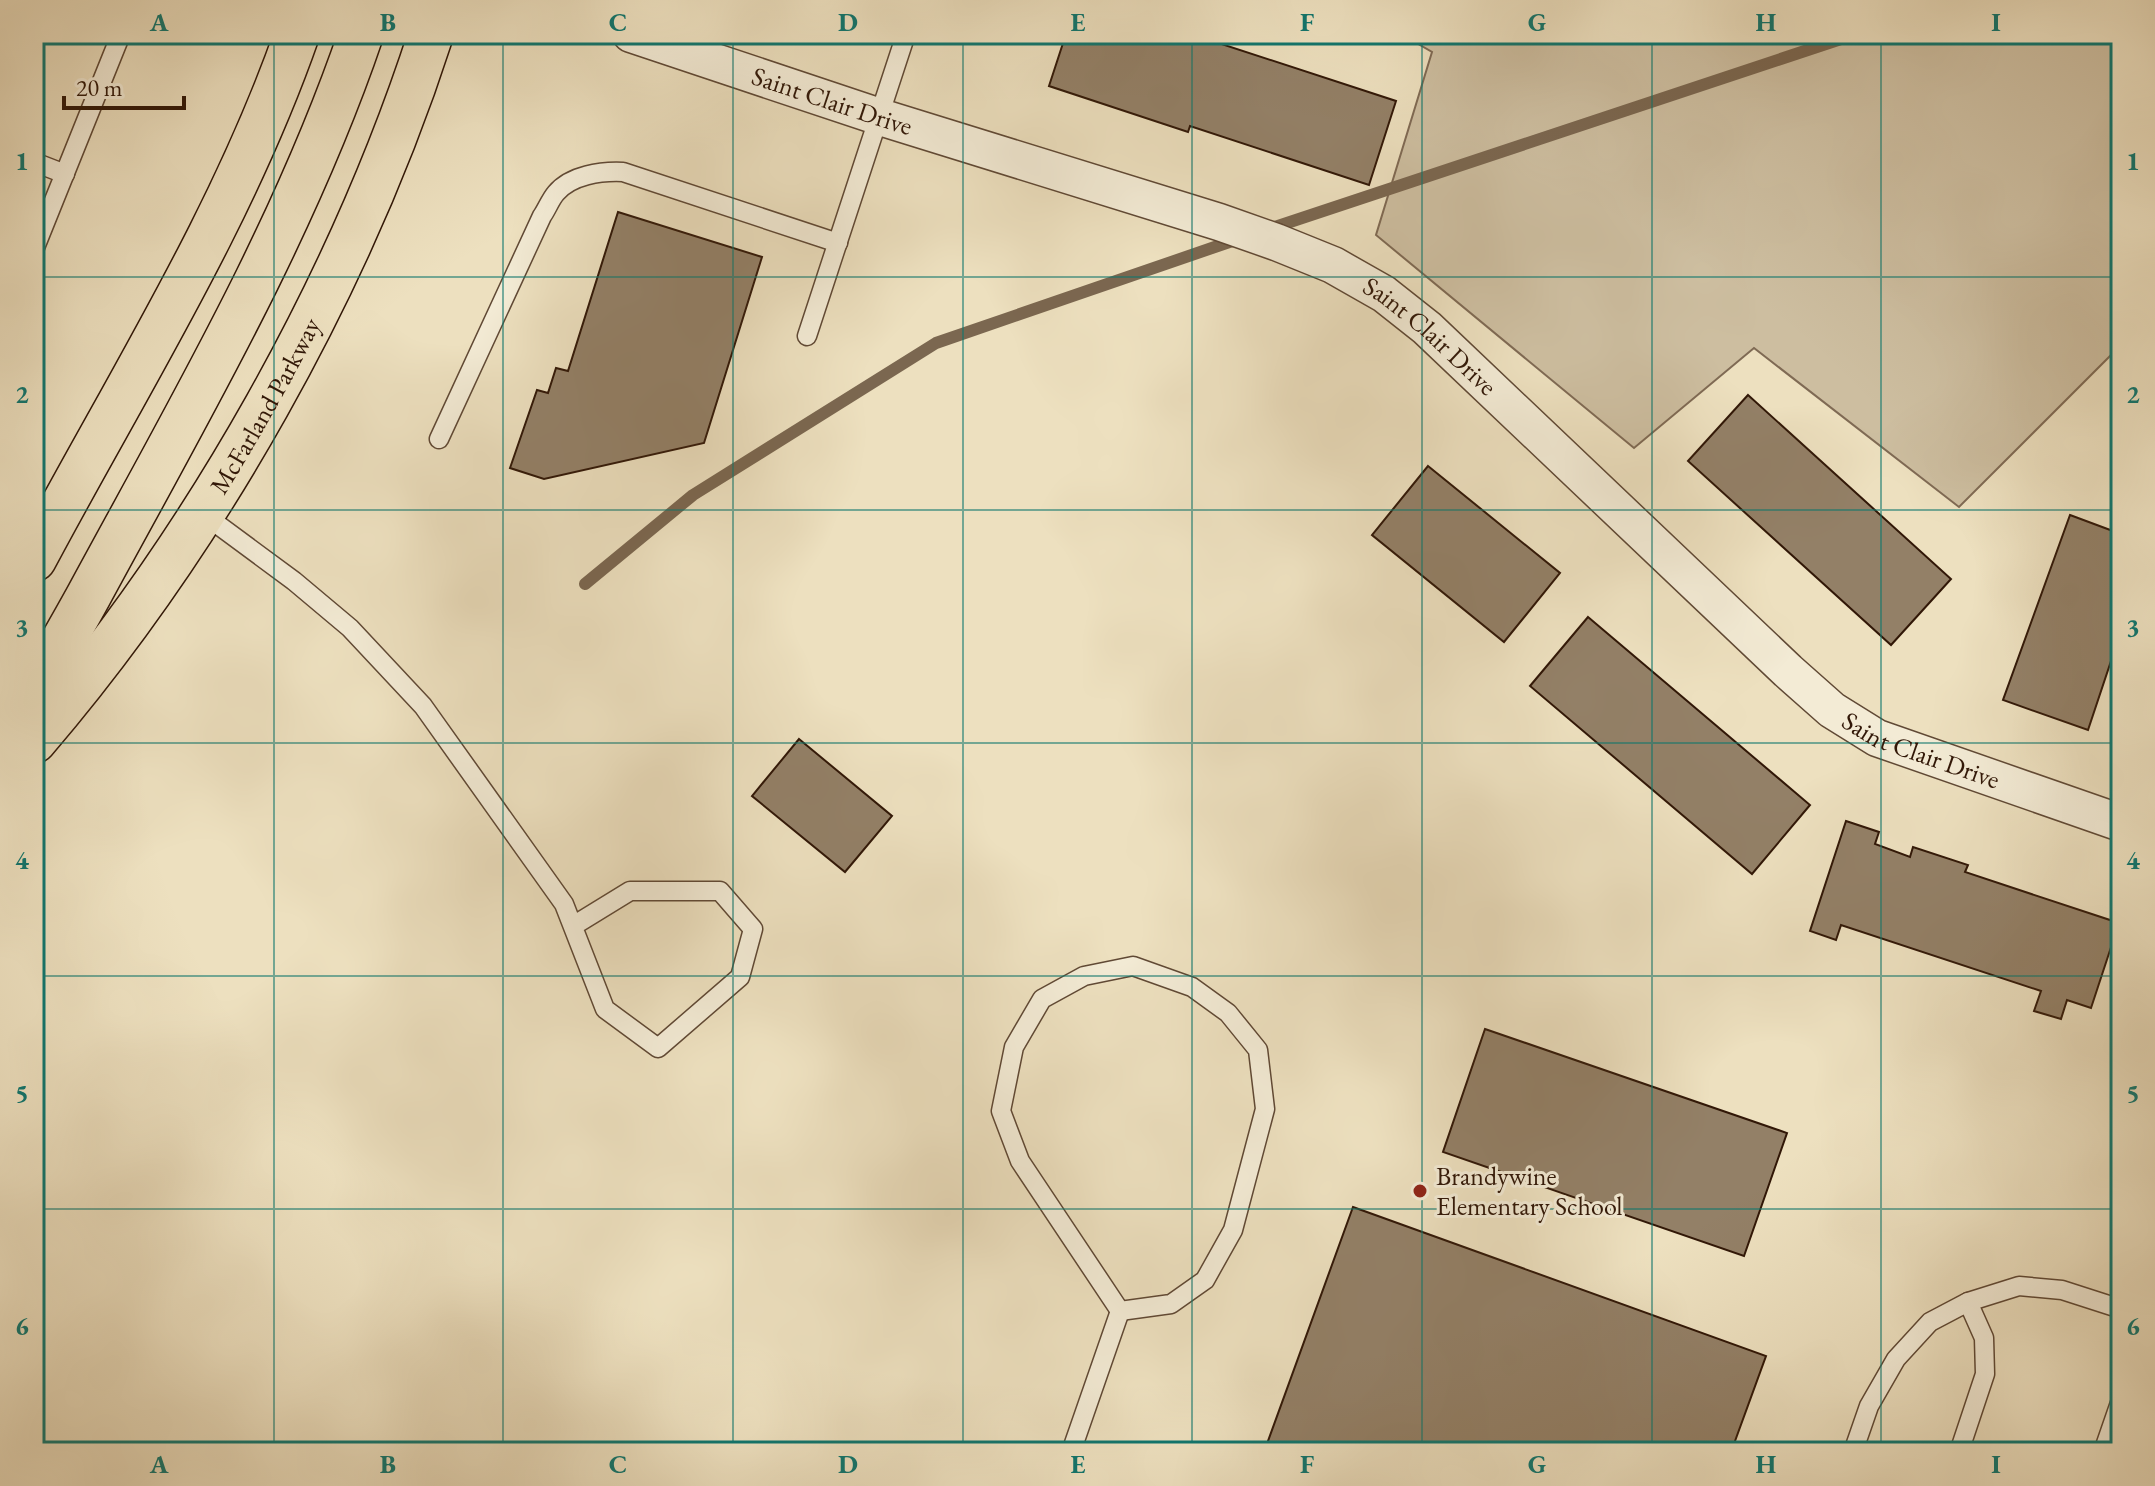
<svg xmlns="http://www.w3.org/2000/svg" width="2155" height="1486" font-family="'EB Garamond',serif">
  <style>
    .green { fill: #cdbea0; stroke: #7f6a54; stroke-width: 2 }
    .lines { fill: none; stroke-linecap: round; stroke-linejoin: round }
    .stream { stroke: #7b6750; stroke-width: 12 }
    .building { fill: #938067; stroke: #311707; stroke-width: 2 }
    .lane-casing { stroke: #604935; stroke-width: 21 }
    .street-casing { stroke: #604935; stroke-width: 39 }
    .primary-casing { stroke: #311707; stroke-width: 47 }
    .lane { stroke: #f3ebd5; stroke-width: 18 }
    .street { stroke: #f3ebd5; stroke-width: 36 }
    .primary { stroke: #ede0bf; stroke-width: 44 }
    .grid { fill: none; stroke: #0f766e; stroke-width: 2; stroke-opacity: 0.55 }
    .poi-dot { fill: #8f2418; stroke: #f3ebd5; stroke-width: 3 }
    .labels { text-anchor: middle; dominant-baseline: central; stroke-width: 6; stroke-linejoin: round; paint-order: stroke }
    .street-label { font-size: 26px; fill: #311707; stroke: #f3ebd5 }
    .poi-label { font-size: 26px; fill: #311707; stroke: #f3ebd5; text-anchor: start }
    .neatline { fill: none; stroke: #0f766e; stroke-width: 3 }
    .grid-label { font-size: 26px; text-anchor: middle; font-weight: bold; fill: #0f766e }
  </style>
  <rect width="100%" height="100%" fill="#ede0bf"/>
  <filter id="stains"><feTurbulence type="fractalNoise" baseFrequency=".0025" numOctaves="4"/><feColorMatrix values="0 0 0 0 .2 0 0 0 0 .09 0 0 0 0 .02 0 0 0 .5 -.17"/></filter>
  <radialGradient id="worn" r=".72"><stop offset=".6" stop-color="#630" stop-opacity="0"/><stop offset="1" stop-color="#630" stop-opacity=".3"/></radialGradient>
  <polygon class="green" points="1401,34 2121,34 2121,345 1959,507 1754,348 1634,448 1376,235 1432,52"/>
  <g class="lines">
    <g class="stream">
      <polyline points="1266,230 1856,34"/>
      <polyline points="585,584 693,495 936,343 1241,238"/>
    </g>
  </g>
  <g class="building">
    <polygon points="1066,34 1191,34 1396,101 1369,185 1190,126 1188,132 1049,86"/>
    <polygon points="618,212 762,257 704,443 544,479 510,468 537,390 548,393 556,368 568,371"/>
    <polygon points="1748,395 1951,579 1891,645 1688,461"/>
    <polygon points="1428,466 1560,573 1504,642 1372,535"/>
    <polygon points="2070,515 2121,534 2121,631 2088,730 2003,700"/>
    <polygon points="1588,617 1810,805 1752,874 1530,686"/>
    <polygon points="799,739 892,816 845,872 752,796"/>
    <polygon points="1846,821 1879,832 1875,844 1910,857 1913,847 1968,865 1965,872 2119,923 2091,1008 2067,1000 2061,1019 2034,1011 2041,991 1841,925 1836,940 1810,931"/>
    <polygon points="1485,1029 1787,1133 1744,1256 1443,1152"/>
    <polygon points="1353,1207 1766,1356 1731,1452 1264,1452"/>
  </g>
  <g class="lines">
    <g class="lane-casing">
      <g id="lane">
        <polyline points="34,162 65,174"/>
        <polyline points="34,250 121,34"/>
        <polyline points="807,336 906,34"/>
        <path d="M439,439l103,-223c5,-7 8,-16 14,-23 15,-18 45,-22 67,-21l215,71"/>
        <polyline points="202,513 294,581 350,628 423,706 564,904 605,1009 658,1048 740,977 753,929 720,891 630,891 573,926"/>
        <polygon points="1133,966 1192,987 1228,1013 1258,1050 1265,1109 1233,1230 1205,1280 1171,1304 1120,1311 1020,1161 1001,1111 1014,1047 1042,999 1084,976"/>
        <polyline points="1071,1452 1120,1311"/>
        <polyline points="1853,1452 1869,1406 1896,1359 1930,1322 1968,1302 2019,1286 2062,1290 2121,1309"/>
        <polyline points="1959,1452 1985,1374 1984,1338 1968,1302"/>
        <polyline points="2103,1452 2121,1400"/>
      </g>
    </g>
    <g class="street-casing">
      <g id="street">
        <path id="s1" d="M631,34l249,83 339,105 57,20 57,23 51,29 43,34 361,343 44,39 45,28 244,85"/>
      </g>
    </g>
    <g class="primary-casing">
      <g id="primary">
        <path d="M34,559c92,-173 198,-339 263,-525"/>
        <path d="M34,695c17,-34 37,-67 55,-100 99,-183 205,-364 272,-561"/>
        <path id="s2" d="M34,741c172,-201 316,-456 397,-707"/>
      </g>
    </g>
    <use href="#lane" class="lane"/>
    <use href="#street" class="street"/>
    <use href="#primary" class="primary"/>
  </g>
  <path class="grid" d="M274,34v1418M503,34v1418M733,34v1418M963,34v1418M1192,34v1418M1422,34v1418M1652,34v1418M1881,34v1418M34,277h2087M34,510h2087M34,743h2087M34,976h2087M34,1209h2087"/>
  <circle class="poi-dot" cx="1420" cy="1191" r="8"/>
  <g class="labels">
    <g class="street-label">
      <text stroke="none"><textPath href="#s1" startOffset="212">Saint Clair Drive</textPath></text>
      <text stroke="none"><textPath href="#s1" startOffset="860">Saint Clair Drive</textPath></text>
      <text stroke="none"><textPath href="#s2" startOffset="408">McFarland Parkway</textPath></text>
      <text stroke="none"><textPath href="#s1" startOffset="1508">Saint Clair Drive</textPath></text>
    </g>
    <g class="poi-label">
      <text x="1436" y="1176">Brandywine<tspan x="1436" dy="30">Elementary School</tspan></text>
    </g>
  </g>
  <rect width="2155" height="1486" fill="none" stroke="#ede0bf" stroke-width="88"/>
  <path d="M64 96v12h120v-12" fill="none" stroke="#311707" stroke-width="4"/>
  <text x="76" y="96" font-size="24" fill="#311707" stroke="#f3ebd5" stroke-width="6" paint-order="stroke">20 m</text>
  <rect x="44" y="44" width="2067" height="1398" class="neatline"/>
  <g class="grid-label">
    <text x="159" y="31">A</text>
    <text x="388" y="31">B</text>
    <text x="618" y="31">C</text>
    <text x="848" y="31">D</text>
    <text x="1078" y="31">E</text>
    <text x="1307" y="31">F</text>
    <text x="1537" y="31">G</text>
    <text x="1766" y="31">H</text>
    <text x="1996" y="31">I</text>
    <text x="22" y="170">1</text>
    <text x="2133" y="170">1</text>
    <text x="22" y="403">2</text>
    <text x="2133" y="403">2</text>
    <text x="22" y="636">3</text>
    <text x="2133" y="636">3</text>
    <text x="22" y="869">4</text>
    <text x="2133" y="869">4</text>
    <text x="22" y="1102">5</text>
    <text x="2133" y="1102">5</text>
    <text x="22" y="1335">6</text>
    <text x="2133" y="1335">6</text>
    <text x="159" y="1473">A</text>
    <text x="388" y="1473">B</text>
    <text x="618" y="1473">C</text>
    <text x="848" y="1473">D</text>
    <text x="1078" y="1473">E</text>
    <text x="1307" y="1473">F</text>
    <text x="1537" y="1473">G</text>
    <text x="1766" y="1473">H</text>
    <text x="1996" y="1473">I</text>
  </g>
  <rect width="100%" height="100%" filter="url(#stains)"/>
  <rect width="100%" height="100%" fill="url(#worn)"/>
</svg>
